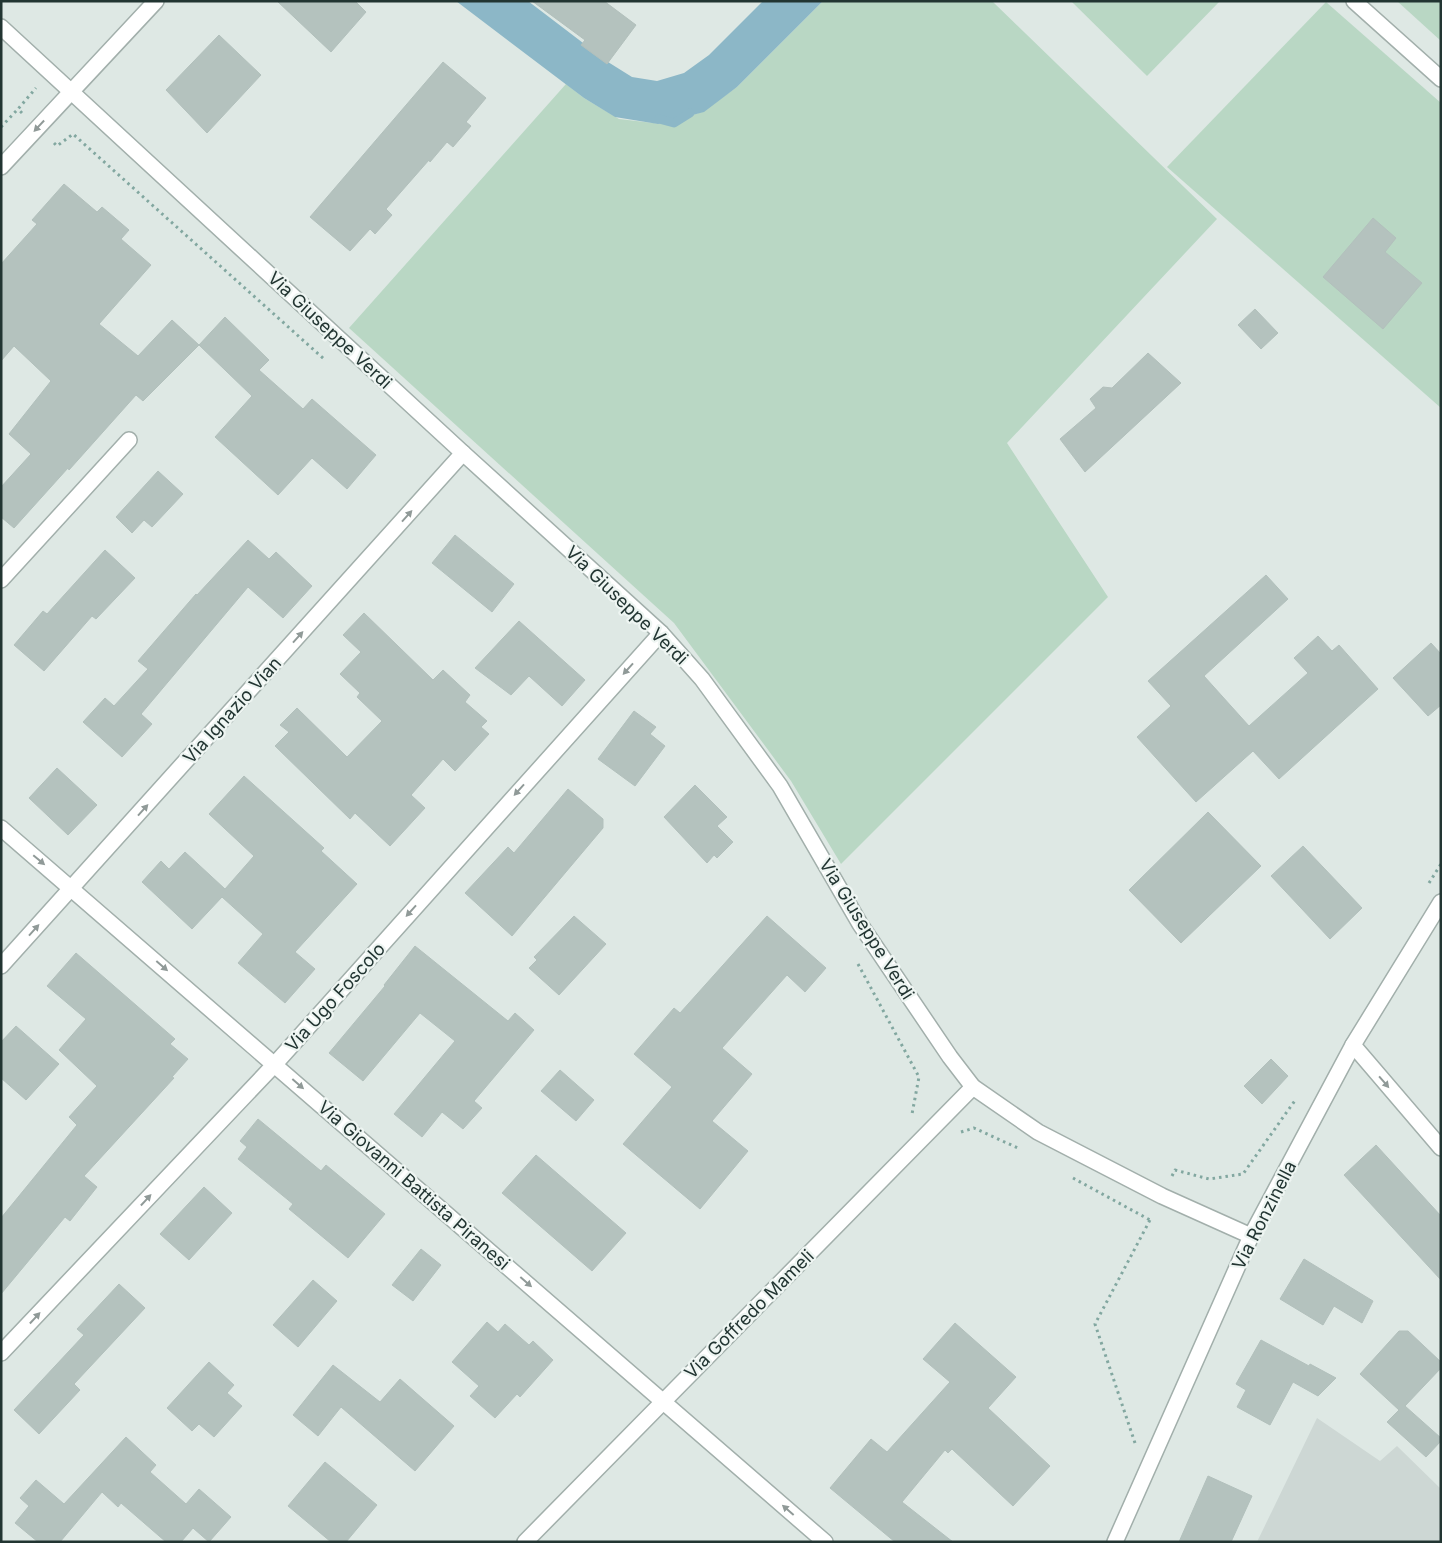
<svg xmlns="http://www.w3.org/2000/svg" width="1442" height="1543" font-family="Inter,sans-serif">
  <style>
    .built { fill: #cdd7d4 }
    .green { fill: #b9d7c4 }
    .water { fill: #8cb7c7 }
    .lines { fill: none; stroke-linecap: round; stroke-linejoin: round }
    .stream { stroke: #8cb7c7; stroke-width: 9 }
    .building { fill: #b4c2be; stroke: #b2c0bc }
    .minor-casing { stroke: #a2afab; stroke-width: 18 }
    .path { stroke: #82a7a0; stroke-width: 3; stroke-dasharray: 2.5 4; stroke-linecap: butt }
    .minor { stroke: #fff; stroke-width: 15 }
    .oneway { fill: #909a98 }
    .labels { text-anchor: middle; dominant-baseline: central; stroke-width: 4.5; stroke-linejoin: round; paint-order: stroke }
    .street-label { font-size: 18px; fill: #223532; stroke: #eef5f2 }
  </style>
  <rect width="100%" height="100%" fill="#dee8e4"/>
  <polygon class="built" points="1317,1418 1380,1461 1397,1446 1441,1489 1441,1542 1257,1542"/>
  <g class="green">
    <polygon points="823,1 992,1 1217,219 1007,443 1108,597 841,864 791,781 674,623 349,328 566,84 584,98 619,119 662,124 702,112 737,87"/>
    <polygon points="1071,1 1220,1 1147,76"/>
    <polygon points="1397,1 1441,1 1441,41"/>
    <polygon points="1326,2 1441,103 1441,408 1167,167"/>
  </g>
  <polygon class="water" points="456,1 528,1 608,62 632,77 657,81 684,73 709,55 763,1 823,1 737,87 704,112 658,124 615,117 584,98"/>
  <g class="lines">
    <polyline class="stream" points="659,119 674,123 690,113"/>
  </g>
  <g class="building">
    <polygon points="277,1 355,1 366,12 331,52"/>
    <polygon points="532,1 604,1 636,25 607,64 581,45 585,40"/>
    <polygon points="219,35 261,75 207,133 166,90"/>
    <polygon points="443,62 486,98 466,122 471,126 453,147 447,142 430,162 429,160 386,209 392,215 375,234 370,229 350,251 310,217"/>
    <polygon points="64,184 97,212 102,207 129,230 121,239 151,265 99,324 138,356 172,320 199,345 143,401 136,395 69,470 68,468 14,528 1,517 1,487 31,454 9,434 51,381 14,346 1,361 1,264 37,224 32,220"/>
    <polygon points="1373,218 1396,238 1385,252 1422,283 1383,329 1323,277"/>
    <polygon points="1255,309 1278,333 1261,349 1238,325"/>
    <polygon points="225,317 269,360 259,370 303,409 312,399 376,455 347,489 312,458 278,495 215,437 252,396 199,345"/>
    <polygon points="1148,353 1181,383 1085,472 1060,439 1096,408 1090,399 1103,387 1112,388"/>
    <polygon points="158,471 183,494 152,527 144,520 132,533 116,517"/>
    <polygon points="455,535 514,584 492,612 432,563"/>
    <polygon points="248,540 269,559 276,552 312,586 283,618 248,587 141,714 152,724 122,757 83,722 105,698 114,706 148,669 138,661 196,594 197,595"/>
    <polygon points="105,550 135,578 96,619 92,616 44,671 14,645 43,611 47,614"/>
    <polygon points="1266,575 1288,599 1204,676 1249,726 1308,673 1294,658 1318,636 1332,651 1339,645 1378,689 1279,779 1253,751 1196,802 1137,737 1171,706 1148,681"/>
    <polygon points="364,613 433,680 443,670 470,695 465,702 487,721 481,727 489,734 455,771 443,759 411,795 425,808 390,846 355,813 350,819 275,746 289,732 280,725 297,708 347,757 382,721 357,697 360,693 340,674 361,652 343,635"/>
    <polygon points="519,621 585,680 562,706 529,676 511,695 475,668"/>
    <polygon points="1431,643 1441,654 1441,705 1428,716 1393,678"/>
    <polygon points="634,711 656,727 650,734 665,746 635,786 598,759"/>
    <polygon points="57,768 97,805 68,835 29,798"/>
    <polygon points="244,776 324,848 321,851 357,884 295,952 315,969 285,1003 238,963 263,934 222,897 192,929 142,882 161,861 169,869 185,852 225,889 254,856 209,814"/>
    <polygon points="695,785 727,817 717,826 733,842 717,858 714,855 707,863 664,817"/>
    <polygon points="568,789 603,819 603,828 512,936 465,893 508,847 514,853"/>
    <polygon points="1208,812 1261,866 1181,943 1129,890"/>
    <polygon points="1303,846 1362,908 1330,939 1271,876"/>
    <polygon points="574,916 606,944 559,995 529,968 537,960 534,957"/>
    <polygon points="767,916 826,968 805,992 787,975 722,1048 752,1074 712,1121 748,1151 700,1209 623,1144 672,1087 634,1054 674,1008 680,1013"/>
    <polygon points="415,946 508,1021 515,1013 534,1030 474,1101 482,1108 463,1129 442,1112 422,1137 394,1114 455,1041 420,1013 363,1081 329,1053 385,986 384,985"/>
    <polygon points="76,953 175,1039 170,1044 188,1059 172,1077 174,1078 84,1176 97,1187 70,1221 65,1217 1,1294 1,1218 77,1125 69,1117 97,1086 59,1050 86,1019 47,986"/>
    <polygon points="16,1026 59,1064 26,1100 1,1078 1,1042"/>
    <polygon points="1271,1059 1288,1076 1262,1104 1244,1086"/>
    <polygon points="560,1070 594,1100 576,1121 541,1091"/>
    <polygon points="258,1119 321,1171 326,1165 385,1214 348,1258 289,1209 293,1204 238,1159 247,1147 240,1141"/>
    <polygon points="1376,1145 1441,1216 1441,1280 1344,1175"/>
    <polygon points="536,1155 626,1233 592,1271 502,1193"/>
    <polygon points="204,1187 232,1213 189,1260 160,1234"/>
    <polygon points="421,1249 441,1265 413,1301 392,1285"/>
    <polygon points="1304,1259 1373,1301 1362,1323 1334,1306 1323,1325 1280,1299"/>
    <polygon points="313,1280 337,1301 298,1347 273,1325"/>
    <polygon points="119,1284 145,1308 74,1384 80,1390 39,1434 14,1410 84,1335 77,1329"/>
    <polygon points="487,1322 498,1332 505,1324 529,1345 533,1341 553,1360 520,1397 517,1394 495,1418 470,1396 479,1386 452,1362"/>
    <polygon points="955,1323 1016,1377 988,1408 1050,1466 1013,1506 952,1449 948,1453 945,1450 902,1502 953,1542 895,1542 830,1488 871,1439 887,1452 950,1382 923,1359"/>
    <polygon points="1399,1331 1408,1331 1441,1362 1441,1368 1405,1406 1441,1438 1441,1441 1426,1457 1387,1422 1399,1410 1360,1374"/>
    <polygon points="1261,1340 1309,1366 1310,1364 1336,1378 1318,1396 1293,1382 1270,1425 1237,1407 1246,1390 1236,1384"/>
    <polygon points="209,1362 234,1385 227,1393 242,1406 214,1437 199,1424 192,1431 167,1408"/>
    <polygon points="333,1365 380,1402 400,1379 454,1426 415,1471 341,1407 318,1436 293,1415"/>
    <polygon points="126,1437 156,1465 150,1472 186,1504 199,1489 231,1517 209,1542 193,1528 181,1542 166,1542 121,1503 118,1507 102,1492 60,1542 38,1542 15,1523 29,1506 20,1498 36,1480 64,1504"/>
    <polygon points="325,1462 377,1505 346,1542 331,1542 288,1506"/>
    <polygon points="1208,1476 1252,1496 1231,1542 1179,1542"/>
  </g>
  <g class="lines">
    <g class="minor-casing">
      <g id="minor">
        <polyline points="1354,1 1441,79"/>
        <polyline points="1,27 463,453 661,633 702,679 780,786 860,924 950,1057 973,1087 1038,1132 1162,1196 1251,1236"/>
        <polyline points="1,167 156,1"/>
        <polyline points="1,580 129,440"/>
        <polyline points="1,828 825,1542"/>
        <polyline points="1,966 463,453"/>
        <polyline points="1353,1045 1441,1148"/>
        <polyline points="1,1353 275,1064 661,633"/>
        <polyline points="525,1542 973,1087"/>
        <polyline points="1115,1542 1251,1236 1353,1045 1441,902"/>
      </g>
    </g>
    <g class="path">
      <polyline points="22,113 18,109 36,88"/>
      <polyline points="1,127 18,109"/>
      <polyline points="54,143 57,146 73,134 324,359"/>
      <polyline points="1429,883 1441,864"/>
      <polyline points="858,964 919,1077 912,1114 913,1116"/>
      <polyline points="961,1132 974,1128 1020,1149"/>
      <polyline points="1172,1176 1175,1170 1209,1179 1243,1174 1296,1099"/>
      <polyline points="1073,1178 1150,1220"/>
      <polyline points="1135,1443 1095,1324 1150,1220"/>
    </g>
    <use href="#minor" class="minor"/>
  </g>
  <defs><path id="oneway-solid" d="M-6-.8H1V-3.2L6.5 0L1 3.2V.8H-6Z" transform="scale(1.25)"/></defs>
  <g class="oneway">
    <use href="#oneway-solid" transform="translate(39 126) rotate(133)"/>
    <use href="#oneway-solid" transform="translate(407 516) rotate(-48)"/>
    <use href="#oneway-solid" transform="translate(298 637) rotate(-48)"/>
    <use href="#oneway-solid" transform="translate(628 669) rotate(132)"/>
    <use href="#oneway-solid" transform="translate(519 790) rotate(132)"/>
    <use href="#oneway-solid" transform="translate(143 810) rotate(-48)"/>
    <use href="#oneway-solid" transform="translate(39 860) rotate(40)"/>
    <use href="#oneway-solid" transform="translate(411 911) rotate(132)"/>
    <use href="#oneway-solid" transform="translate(34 930) rotate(-48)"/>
    <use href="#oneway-solid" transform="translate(162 966) rotate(41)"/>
    <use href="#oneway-solid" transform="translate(1384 1082) rotate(49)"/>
    <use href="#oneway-solid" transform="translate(298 1084) rotate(41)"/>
    <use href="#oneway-solid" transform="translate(146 1200) rotate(-47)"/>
    <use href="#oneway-solid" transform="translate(526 1282) rotate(41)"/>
    <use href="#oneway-solid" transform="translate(35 1318) rotate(-47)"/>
    <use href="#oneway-solid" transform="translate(788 1510) rotate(-139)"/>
  </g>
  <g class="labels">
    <g class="street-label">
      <text transform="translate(330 330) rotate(43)">Via Giuseppe Verdi</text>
      <text transform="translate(627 605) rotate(44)">Via Giuseppe Verdi</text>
      <text transform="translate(232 710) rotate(-48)">Via Ignazio Vian</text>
      <text transform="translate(867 929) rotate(58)">Via Giuseppe Verdi</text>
      <text transform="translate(335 997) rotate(-48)">Via Ugo Foscolo</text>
      <text transform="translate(414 1185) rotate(41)">Via Giovanni Battista Piranesi</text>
      <text transform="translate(1264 1215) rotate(-63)">Via Ronzinella</text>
      <text transform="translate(749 1314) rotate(-45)">Via Goffredo Mameli</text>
    </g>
  </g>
  <rect width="1442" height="1543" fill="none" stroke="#223532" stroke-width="5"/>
</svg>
